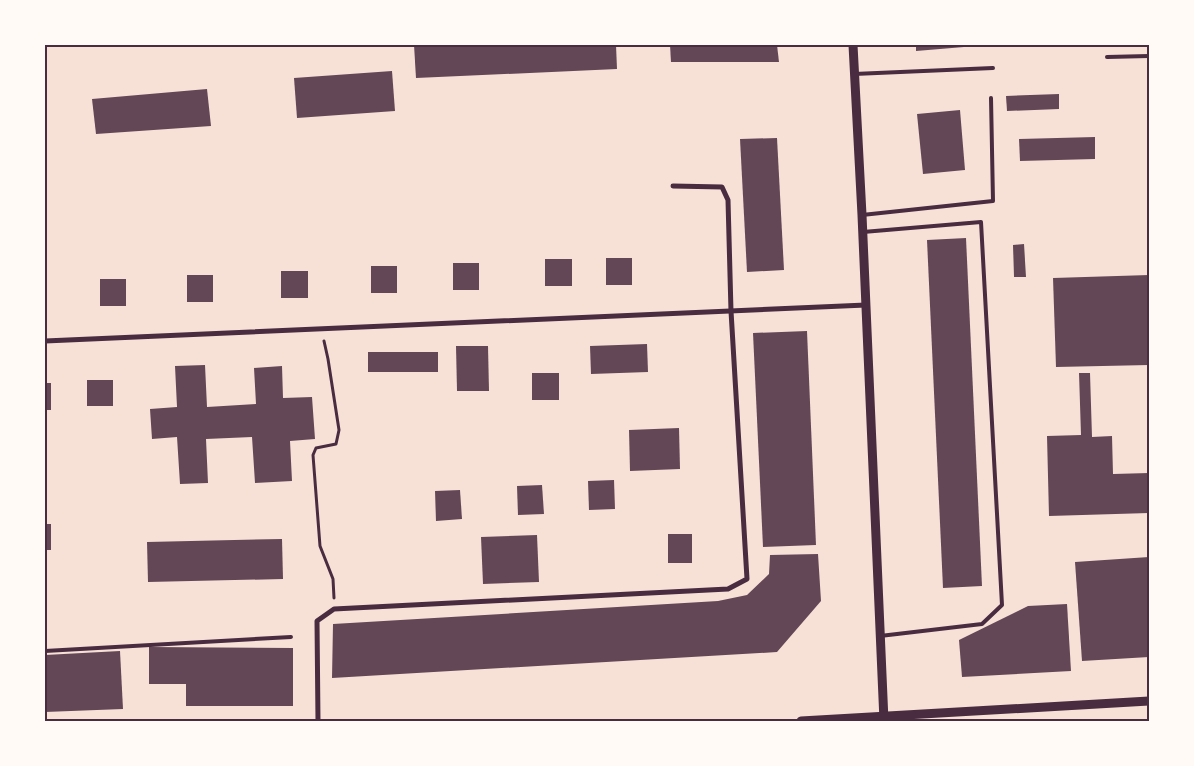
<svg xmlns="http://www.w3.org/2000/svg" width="1194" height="766" font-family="Barlow,sans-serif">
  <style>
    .building { fill: #644757 }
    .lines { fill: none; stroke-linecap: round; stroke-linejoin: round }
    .path { stroke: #4a2c40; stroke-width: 3 }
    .service { stroke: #4a2c40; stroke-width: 4 }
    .minor { stroke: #4a2c40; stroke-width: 5 }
    .tertiary { stroke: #4a2c40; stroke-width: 9 }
    .neatline { fill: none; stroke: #4a2c40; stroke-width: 2 }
  </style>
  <rect width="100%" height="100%" fill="#f7e1d7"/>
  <g class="building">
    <polygon points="414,45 616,45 617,69 416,78"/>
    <polygon points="670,45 777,45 779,62 671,62"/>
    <polygon points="916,45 976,45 976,46 916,51"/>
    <polygon points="392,71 395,111 297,118 294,78"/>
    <polygon points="207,89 211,126 96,134 92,99"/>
    <polygon points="1059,94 1059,109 1007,111 1006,96"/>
    <polygon points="960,110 965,170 923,174 917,114"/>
    <polygon points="1095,137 1095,159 1020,161 1019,139"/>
    <polygon points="777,138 784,270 747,272 740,139"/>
    <polygon points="966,238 982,586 943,588 927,240"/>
    <polygon points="1024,244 1026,277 1014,277 1013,245"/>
    <rect x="606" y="258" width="26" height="27"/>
    <rect x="545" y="259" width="27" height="27"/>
    <rect x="453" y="263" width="26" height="27"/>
    <rect x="371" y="266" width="26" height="27"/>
    <rect x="281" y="271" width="27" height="27"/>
    <rect x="187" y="275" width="26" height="27"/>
    <polygon points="1149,275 1149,365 1056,367 1053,278"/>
    <rect x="100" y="279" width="26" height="27"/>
    <polygon points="807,331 816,545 763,547 753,333"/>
    <polygon points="647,344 648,372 591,374 590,346"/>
    <polygon points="456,346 488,346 489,391 457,391"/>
    <rect x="368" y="352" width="70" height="20"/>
    <polygon points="205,365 207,407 256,404 254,368 282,366 283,398 312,397 315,439 290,441 292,481 255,483 252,437 206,439 208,483 180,484 177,437 152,439 150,409 177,407 175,366"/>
    <rect x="532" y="373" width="27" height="27"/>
    <polygon points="1079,373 1090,373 1092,437 1112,436 1113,474 1149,473 1149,513 1049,516 1047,436 1081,435"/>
    <rect x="87" y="380" width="26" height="26"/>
    <rect x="45" y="383" width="6" height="27"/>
    <polygon points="679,428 680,469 630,471 629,430"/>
    <polygon points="614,480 615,509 589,510 588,481"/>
    <polygon points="542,485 544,514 518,515 517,486"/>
    <polygon points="460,490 462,519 436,521 435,491"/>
    <rect x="45" y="524" width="6" height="26"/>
    <rect x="668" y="534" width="24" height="29"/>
    <polygon points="537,535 539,582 483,584 481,537"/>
    <polygon points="282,539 283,579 148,582 147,542"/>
    <polygon points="818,554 821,601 777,652 332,678 333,624 718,601 747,595 769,574 770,555"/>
    <polygon points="1149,557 1149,657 1082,661 1075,562"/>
    <polygon points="1067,604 1071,671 962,677 959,640 1028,606"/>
    <polygon points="149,647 293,648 293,706 186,706 186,684 149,684"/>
    <polygon points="120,651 123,709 45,712 45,655"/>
  </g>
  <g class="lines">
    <polyline class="path" points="324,341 328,359 339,430 336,444 316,448 313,455 320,546 333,579 334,598"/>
    <g class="service">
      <polyline points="1107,57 1149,56"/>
      <polyline points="854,74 993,68"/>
      <polyline points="862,215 993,201 991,98"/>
      <polyline points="863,232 981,222 1002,605 982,624 880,636"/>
      <polyline points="45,651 291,637"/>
    </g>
    <g class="minor">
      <polyline points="45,341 866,305"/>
      <polyline points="318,721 317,621 334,609 728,589 747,579 731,311 728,200 722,187 673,186"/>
    </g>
    <g class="tertiary">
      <polyline points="853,45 862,215 884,721"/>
      <polyline points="801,721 1149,701"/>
    </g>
  </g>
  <rect width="1194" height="766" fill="none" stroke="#fffaf5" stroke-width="92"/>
  <rect x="46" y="46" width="1102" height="674" class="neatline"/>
</svg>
